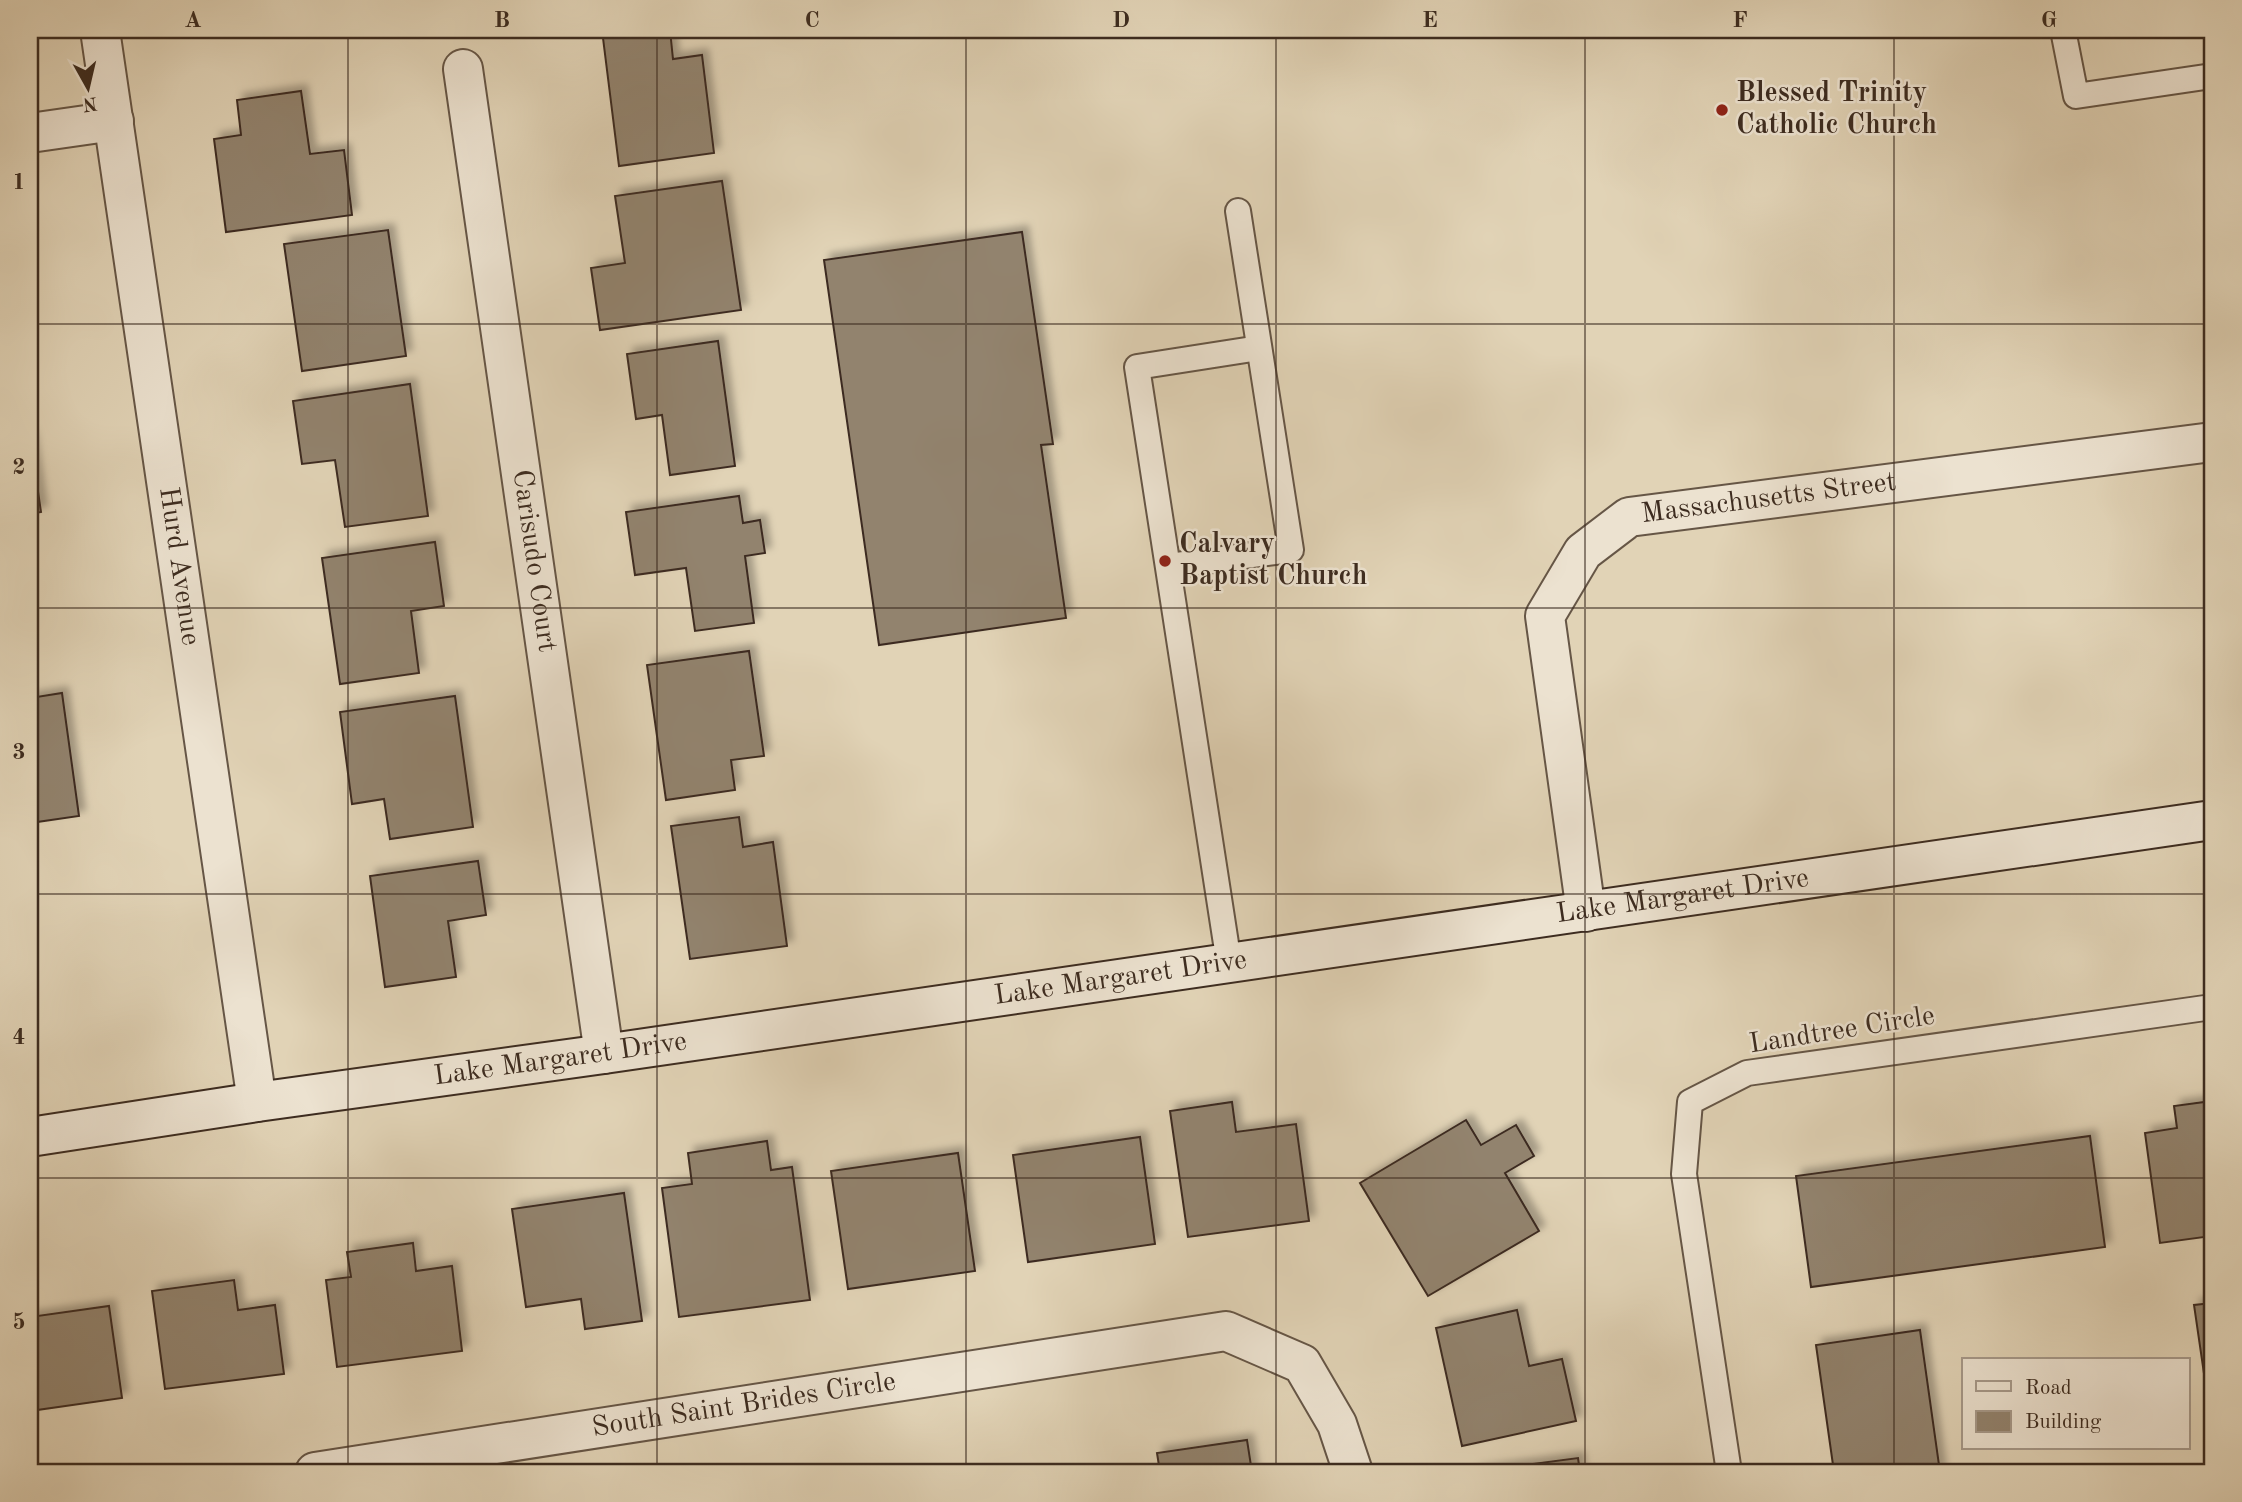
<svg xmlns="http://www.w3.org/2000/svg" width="2242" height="1502" font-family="'Old Standard TT',serif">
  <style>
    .building { fill: #92836e; stroke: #3d2c20; stroke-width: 2; filter: url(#shadow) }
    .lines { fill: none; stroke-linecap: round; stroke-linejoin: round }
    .lane-casing { stroke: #665646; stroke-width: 28 }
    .street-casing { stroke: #665646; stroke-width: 42 }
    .secondary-casing { stroke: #3d2c20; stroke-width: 42 }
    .lane { stroke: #ece2d0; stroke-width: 24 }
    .street { stroke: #ece2d0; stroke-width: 38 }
    .secondary { stroke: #ece2d0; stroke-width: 38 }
    .grid { fill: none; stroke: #3d2c20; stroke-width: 2; stroke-opacity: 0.55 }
    .poi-dot { fill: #8f2418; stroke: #ece2d0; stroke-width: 2.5 }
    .labels { text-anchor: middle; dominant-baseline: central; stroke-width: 5; stroke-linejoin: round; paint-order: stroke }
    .poi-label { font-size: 28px; font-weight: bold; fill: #3d2c20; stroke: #ece2d0; text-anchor: start }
    .street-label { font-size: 28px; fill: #3d2c20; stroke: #ece2d0 }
    .neatline { fill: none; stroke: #3d2c20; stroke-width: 2.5 }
    .grid-label { font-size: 23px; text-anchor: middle; font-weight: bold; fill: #3d2c20 }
  </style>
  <defs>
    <filter id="shadow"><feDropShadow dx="6" dy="-6" stdDeviation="3.5" flood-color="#0004"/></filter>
  </defs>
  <rect width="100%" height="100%" fill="#e1d3b6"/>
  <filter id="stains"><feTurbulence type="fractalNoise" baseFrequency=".00286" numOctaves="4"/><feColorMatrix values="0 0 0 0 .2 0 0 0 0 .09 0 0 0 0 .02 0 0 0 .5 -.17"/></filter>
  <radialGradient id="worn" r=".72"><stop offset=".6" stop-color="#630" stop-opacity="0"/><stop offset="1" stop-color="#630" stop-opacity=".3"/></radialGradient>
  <g class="building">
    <polygon points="602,30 670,30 673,59 702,55 714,153 619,166"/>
    <polygon points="301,91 310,154 344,150 352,215 226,232 214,139 241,135 237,100"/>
    <polygon points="722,181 741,310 600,330 591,268 625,263 615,196"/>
    <polygon points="388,230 406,356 302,371 284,244"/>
    <polygon points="1022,232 1053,444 1041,445 1066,618 879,645 824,260"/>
    <polygon points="718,341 735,466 670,475 662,415 636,419 627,354"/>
    <polygon points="410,384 428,516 345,527 335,460 302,464 293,401"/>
    <polygon points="30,436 41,512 30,514"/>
    <polygon points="739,496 743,523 760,520 765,553 745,556 754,623 695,631 686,568 635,575 626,512"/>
    <polygon points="435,542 444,606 411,611 419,673 340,684 322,558"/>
    <polygon points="749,651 764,756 731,760 735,790 666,800 647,665"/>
    <polygon points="62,693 79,816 30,823 30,698"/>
    <polygon points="455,696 473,827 390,839 384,799 352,804 340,712"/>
    <polygon points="739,817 743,847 773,842 787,946 690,959 671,826"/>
    <polygon points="478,861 486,915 448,921 456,977 385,987 370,876"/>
    <polygon points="2212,1101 2212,1236 2160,1243 2145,1133 2177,1128 2174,1106"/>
    <polygon points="1232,1102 1236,1132 1296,1124 1309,1221 1188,1237 1170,1111"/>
    <polygon points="1466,1120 1481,1145 1516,1125 1534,1156 1505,1173 1539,1231 1428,1296 1360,1183"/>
    <polygon points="2090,1136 2105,1247 1811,1287 1796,1176"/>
    <polygon points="1140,1137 1155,1244 1028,1262 1013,1155"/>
    <polygon points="767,1141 771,1170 792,1167 810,1300 679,1317 662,1188 692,1184 688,1153"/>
    <polygon points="958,1153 975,1271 848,1289 831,1171"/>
    <polygon points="624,1193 642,1321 585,1329 581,1299 526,1307 512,1209"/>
    <polygon points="413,1243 416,1271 452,1266 462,1351 337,1367 326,1280 351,1277 347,1252"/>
    <polygon points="234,1280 238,1310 275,1305 284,1374 165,1389 152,1291"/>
    <polygon points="2212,1303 2212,1408 2209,1408 2194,1305"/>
    <polygon points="109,1306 122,1398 30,1411 30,1317"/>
    <polygon points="1517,1310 1529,1366 1562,1359 1576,1421 1462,1446 1436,1328"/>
    <polygon points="1920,1330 1940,1472 1834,1472 1816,1345"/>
    <polygon points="1247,1440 1252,1472 1160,1472 1157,1453"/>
    <polygon points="1578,1458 1580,1472 1473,1472"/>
  </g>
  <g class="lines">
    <g class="lane-casing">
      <g id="lane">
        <polyline points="2063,30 2076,96 2212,76"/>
        <polyline points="1169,566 1291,550 1238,211"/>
        <polyline points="1229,963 1137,367 1259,348"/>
        <polyline points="1729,1472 1684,1174 1690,1102 1747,1073 2212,1007"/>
      </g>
    </g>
    <g class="street-casing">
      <g id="street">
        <path id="s1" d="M100,30l157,1072"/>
        <path id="s2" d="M463,69l141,985"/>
        <polyline points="30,133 114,121"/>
        <path id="s3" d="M1586,912l-41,-296 38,-64 46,-35 583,-75"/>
        <path id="s4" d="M315,1472l911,-141 76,33 35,60 16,48"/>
      </g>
    </g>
    <g class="secondary-casing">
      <g id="secondary">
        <path id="s5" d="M30,1137l227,-35 347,-48 1608,-234"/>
      </g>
    </g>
    <use href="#lane" class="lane"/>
    <use href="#street" class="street"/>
    <use href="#secondary" class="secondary"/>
  </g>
  <path class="grid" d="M348,30v1442M657,30v1442M966,30v1442M1276,30v1442M1585,30v1442M1894,30v1442M30,324h2182M30,608h2182M30,894h2182M30,1178h2182"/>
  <g class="poi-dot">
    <circle cx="1722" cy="110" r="7"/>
    <circle cx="1165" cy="561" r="7"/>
  </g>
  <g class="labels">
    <g class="poi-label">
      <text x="1736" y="94">Blessed Trinity<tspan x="1736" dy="32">Catholic Church</tspan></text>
      <text x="1179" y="545">Calvary<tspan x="1179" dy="32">Baptist Church</tspan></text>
    </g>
    <g class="street-label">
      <text stroke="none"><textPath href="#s3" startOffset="572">Massachusetts Street</textPath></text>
      <text stroke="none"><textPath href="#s2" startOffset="497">Carisudo Court</textPath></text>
      <text stroke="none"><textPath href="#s1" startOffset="542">Hurd Avenue</textPath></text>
      <text stroke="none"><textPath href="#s5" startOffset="1670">Lake Margaret Drive</textPath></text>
      <text stroke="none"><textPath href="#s5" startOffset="1102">Lake Margaret Drive</textPath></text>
      <text transform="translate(1842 1031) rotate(-9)">Landtree Circle</text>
      <text stroke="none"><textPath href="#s5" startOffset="536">Lake Margaret Drive</textPath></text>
      <text stroke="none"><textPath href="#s4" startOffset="434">South Saint Brides Circle</textPath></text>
    </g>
  </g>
  <rect width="2242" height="1502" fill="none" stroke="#e1d3b6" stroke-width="77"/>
  <rect x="1962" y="1358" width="228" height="91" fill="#ece2d0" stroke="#a6998a" stroke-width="2"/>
  <rect x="1976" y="1381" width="35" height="10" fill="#ece2d0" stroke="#a6998a" stroke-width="2"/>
  <text x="2025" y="1394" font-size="21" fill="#3d2c20">Road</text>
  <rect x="1976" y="1411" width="35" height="21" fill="#92836e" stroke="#a6998a" stroke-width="2"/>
  <text x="2025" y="1428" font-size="21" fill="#3d2c20">Building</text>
  <g transform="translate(88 88) rotate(172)" stroke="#ece2d0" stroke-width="5" paint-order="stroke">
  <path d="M0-5L12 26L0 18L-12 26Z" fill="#3d2c20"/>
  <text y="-10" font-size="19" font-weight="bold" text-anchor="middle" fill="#3d2c20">N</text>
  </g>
  <rect x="38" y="38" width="2166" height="1426" class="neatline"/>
  <g class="grid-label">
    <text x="193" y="27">A</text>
    <text x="502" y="27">B</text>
    <text x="812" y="27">C</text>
    <text x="1121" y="27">D</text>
    <text x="1430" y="27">E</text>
    <text x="1740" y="27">F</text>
    <text x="2049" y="27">G</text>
    <text x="19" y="189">1</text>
    <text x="19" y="474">2</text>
    <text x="19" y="759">3</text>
    <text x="19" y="1044">4</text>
    <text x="19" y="1329">5</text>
  </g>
  <rect width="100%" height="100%" filter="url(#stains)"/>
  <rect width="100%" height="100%" fill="url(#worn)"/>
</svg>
